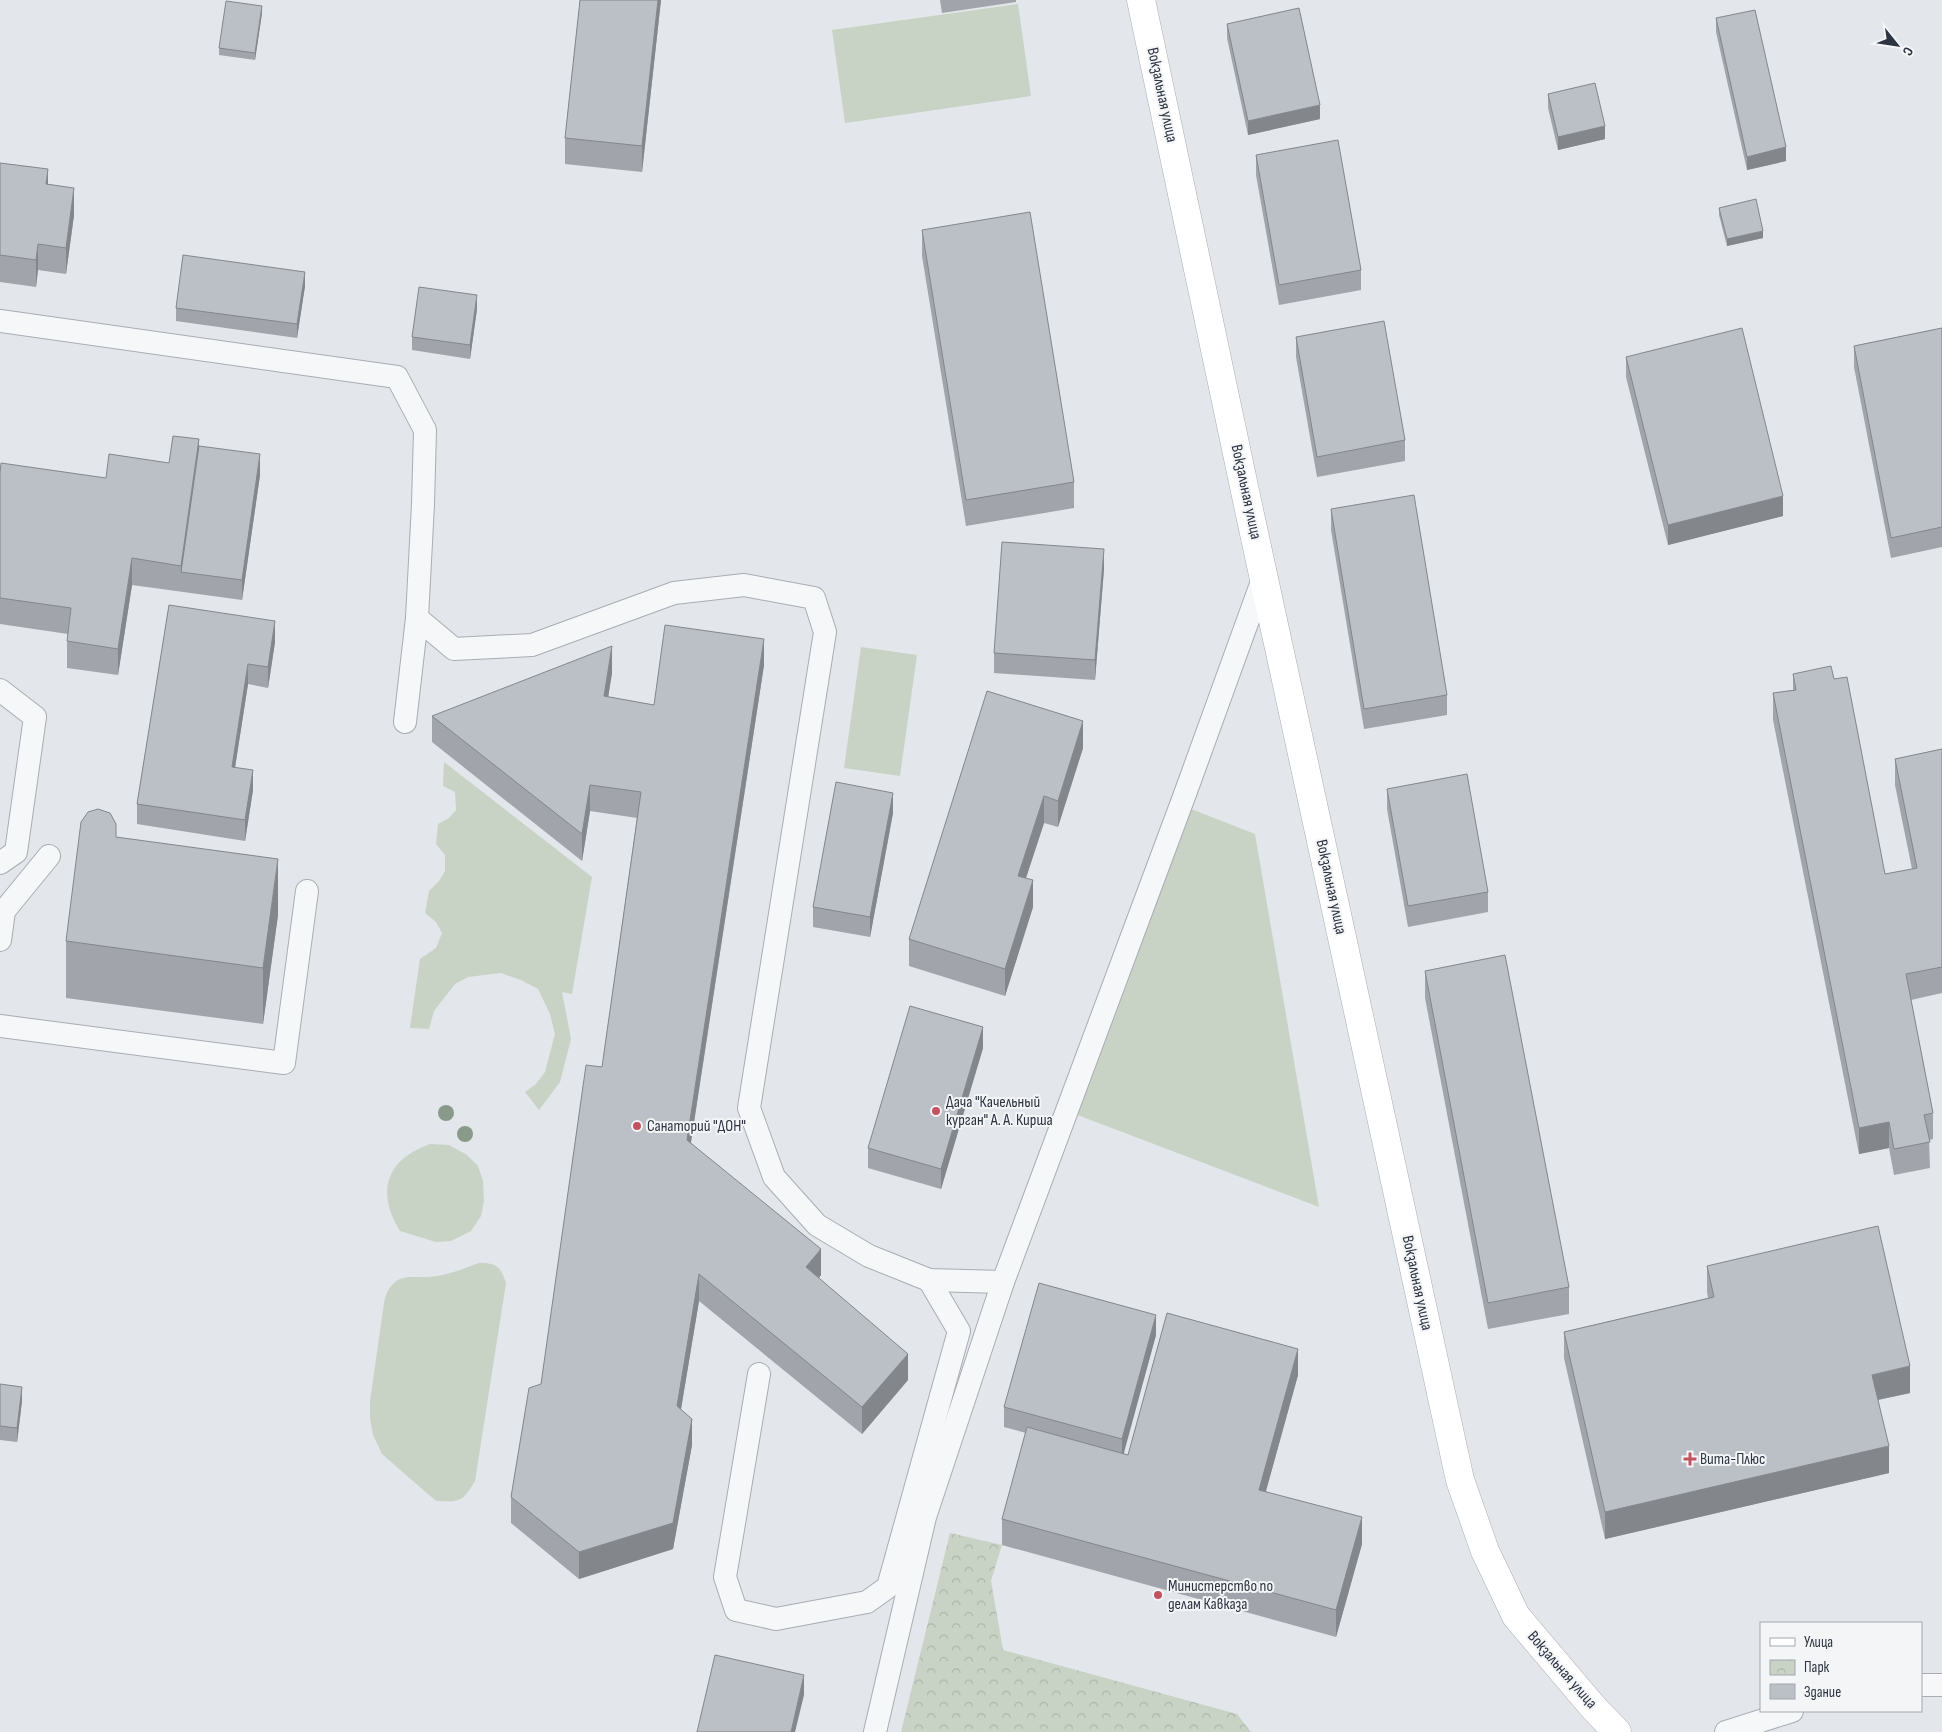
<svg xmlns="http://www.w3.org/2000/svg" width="1942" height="1732" font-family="'Sofia Sans Condensed',sans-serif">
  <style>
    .grass { fill: #c8d3c5 }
    .park { fill: url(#park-crowns) }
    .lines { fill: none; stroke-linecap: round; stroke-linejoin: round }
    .service-casing { stroke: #a8adb4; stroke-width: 24 }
    .secondary-casing { stroke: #a8adb4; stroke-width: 29 }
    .service { stroke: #f6f7f9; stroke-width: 22 }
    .secondary { stroke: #fff; stroke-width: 28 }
    .tree { fill: #899a8a }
    .wall { fill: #a1a4aa }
    .shaded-wall { fill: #83868b }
    .building { fill: #bbbfc6; stroke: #83868b }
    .poi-dot { fill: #c3545f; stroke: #f3f5f7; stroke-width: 2 }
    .labels { text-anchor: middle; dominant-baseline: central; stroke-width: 4; stroke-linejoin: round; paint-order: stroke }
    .street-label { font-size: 16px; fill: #2c3341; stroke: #f3f5f7 }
    .poi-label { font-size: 16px; fill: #2c3341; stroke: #f3f5f7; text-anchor: start }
  </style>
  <defs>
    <pattern id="park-crowns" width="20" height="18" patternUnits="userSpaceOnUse" patternTransform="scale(1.25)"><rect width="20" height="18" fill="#c8d3c5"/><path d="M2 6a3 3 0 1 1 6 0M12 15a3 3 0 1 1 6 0" fill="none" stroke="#acb6aa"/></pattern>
  </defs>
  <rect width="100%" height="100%" fill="#e3e6ea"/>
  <g class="grass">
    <polygon points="1018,4 1031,96 845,123 832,30"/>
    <polygon points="861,647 917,655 900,776 844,768"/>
    <polygon points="444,762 592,877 572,994 562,992 571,1039 560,1082 539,1110 525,1092 536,1084 545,1072 555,1034 550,1014 538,989 521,980 501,973 468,977 455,984 434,1011 429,1029 410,1028 420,959 436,948 442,933 436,922 425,913 429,891 439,881 445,871 445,855 436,844 438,824 449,818 456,810 455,792 443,786"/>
    <polygon points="1191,809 1255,834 1319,1207 1075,1114"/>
    <path d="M430,1144l19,1 18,10 11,11 5,15 1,20 -3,15 -10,15 -20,10 -15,1 -36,-11c-25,-40 -13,-72 30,-87z"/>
    <path d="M479,1263c18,0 21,3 27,20l-31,198c-13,21 -14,21 -39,20l-54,-47 -9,-19 -3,-17v-17l14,-98c2,-10 5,-17 14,-23 6,-4 16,-3 23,-3 20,1 39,-7 58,-14z"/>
  </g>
  <polygon class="park" points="950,1533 1002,1545 991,1581 1003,1650 1237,1714 1251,1732 901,1732"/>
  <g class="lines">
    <g class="service-casing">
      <g id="service">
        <polyline points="0,321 397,377 425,430 423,504 417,618 405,722"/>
        <polyline points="417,618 454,649 532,645 674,593 744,585 814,598 825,632 749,1108 774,1177 817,1225 869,1256 929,1280 1003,1282"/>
        <polyline points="0,690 35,717 16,852 0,863"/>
        <polyline points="0,911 4,911 0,940"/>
        <polyline points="4,911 49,856"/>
        <polyline points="0,1026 284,1063 307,891"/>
        <polyline points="759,1374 725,1577 736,1610 776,1619 867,1602 888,1587 959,1331 929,1280"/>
        <polyline points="1921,1685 1942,1685"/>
        <polyline points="875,1732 925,1517 1003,1282 1185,794 1264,576"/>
        <polyline points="1726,1732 1792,1711"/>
      </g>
    </g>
    <g class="secondary-casing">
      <polyline id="secondary" points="1141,0 1249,510 1460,1480 1485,1551 1516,1616 1593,1707 1617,1732"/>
    </g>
    <use href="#service" class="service"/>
    <use href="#secondary" class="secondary"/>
  </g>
  <g class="tree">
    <circle cx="446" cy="1113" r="8"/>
    <circle cx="465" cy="1134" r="8"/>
  </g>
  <g class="wall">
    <polygon points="580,0 661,0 642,172 565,164 565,138"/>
    <polygon points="940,0 1016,0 1016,2 942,13"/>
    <polygon points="262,13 255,60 219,55 219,48"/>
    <polygon points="1716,18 1786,161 1747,170 1716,32"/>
    <polygon points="1227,24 1320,119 1248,135 1227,38"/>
    <polygon points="1548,94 1605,139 1558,150 1548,108"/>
    <polygon points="1256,155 1361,270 1361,290 1279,305 1256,175"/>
    <polygon points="0,163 48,185 74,215 66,274 38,270 36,287 0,282"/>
    <polygon points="1719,208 1763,238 1727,246 1719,215"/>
    <polygon points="922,230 1074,482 1074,508 966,526 922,256"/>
    <polygon points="305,286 297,338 176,321 176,308"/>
    <polygon points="477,309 470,359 412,350 412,337"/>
    <polygon points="1942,328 1942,547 1891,558 1854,367 1854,346"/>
    <polygon points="1296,337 1405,440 1405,461 1317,477 1296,357"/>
    <polygon points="1626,357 1783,516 1668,545 1626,377"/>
    <polygon points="199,446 260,475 242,600 132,585 118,675 67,668 67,641 68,634 0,624 0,473 106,478 169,463"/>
    <polygon points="1331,509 1447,695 1447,715 1364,729 1331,530"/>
    <polygon points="1104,569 1095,680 994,673 994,653"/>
    <polygon points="169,605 275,642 268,688 248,684 235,767 253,790 245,841 137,824 137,804"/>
    <polygon points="764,665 691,1143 821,1275 819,1278 908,1380 862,1434 699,1301 681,1409 692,1445 673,1549 579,1579 511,1523 511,1497 541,1384 602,1067 637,818 590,811 582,861 432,742 432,716 612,673 608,697 654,705"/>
    <polygon points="1793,674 1834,679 1885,874 1912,869 1895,785 1895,759 1942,749 1942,993 1911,1000 1933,1113 1933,1139 1929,1140 1930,1168 1894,1175 1889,1148 1859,1154 1773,720 1773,693 1793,690"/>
    <polygon points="1083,748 1058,827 1044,823 1026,878 1033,907 1005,996 909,966 909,939"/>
    <polygon points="1387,789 1488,892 1488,912 1408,927 1387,809"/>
    <polygon points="893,813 870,937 813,927 813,907"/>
    <polygon points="116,837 278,915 263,1024 66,998 66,941"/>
    <polygon points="1425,971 1569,1287 1569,1314 1488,1329 1425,998"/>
    <polygon points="983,1048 941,1189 868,1168 868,1148"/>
    <polygon points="1707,1266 1910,1393 1878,1400 1889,1473 1605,1539 1564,1358 1564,1332 1708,1298 1707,1292"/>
    <polygon points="1156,1335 1123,1453 1128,1455 1298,1375 1266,1491 1362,1544 1336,1637 1002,1545 1002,1519 1026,1433 1004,1427 1004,1407"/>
    <polygon points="0,1384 22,1401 17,1442 0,1440"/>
  </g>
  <g class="shaded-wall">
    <polygon points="658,0 661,0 642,172 642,146"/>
    <polygon points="262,6 262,13 255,60 255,53"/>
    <polygon points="1320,105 1320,119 1248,135 1248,121"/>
    <polygon points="1605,126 1605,139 1558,150 1558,137"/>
    <polygon points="1786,147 1786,161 1747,170 1747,157"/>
    <polygon points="48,169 48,195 46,184"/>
    <polygon points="74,188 74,215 66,274 66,248"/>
    <polygon points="1763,231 1763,238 1727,246 1727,239"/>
    <polygon points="38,244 38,270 36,287 36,260"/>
    <polygon points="305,272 305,286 297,338 297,324"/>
    <polygon points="477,295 477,309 470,359 470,345"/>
    <polygon points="199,439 199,466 181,572 181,566"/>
    <polygon points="260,454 260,475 242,600 242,580"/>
    <polygon points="1783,496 1783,516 1668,545 1668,525"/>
    <polygon points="1104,549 1104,569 1095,680 1095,660"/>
    <polygon points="132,558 132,585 118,675 118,649"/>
    <polygon points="275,621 275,642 268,688 268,667"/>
    <polygon points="764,639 764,665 687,1167 687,1140"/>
    <polygon points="612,646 612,673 604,723 604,696"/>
    <polygon points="248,664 248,684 232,787 232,767"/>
    <polygon points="1083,721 1083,748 1058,827 1058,801"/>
    <polygon points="253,770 253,790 245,841 245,820"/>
    <polygon points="590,785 590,811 582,861 582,834"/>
    <polygon points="893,793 893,813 870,937 870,917"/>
    <polygon points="1044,796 1044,823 1018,902 1018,876"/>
    <polygon points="278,859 278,915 263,1024 263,968"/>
    <polygon points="1033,880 1033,907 1005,996 1005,969"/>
    <polygon points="983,1027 983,1048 941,1189 941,1169"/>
    <polygon points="1889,1122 1889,1148 1859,1154 1859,1128"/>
    <polygon points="821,1249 821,1275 806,1293 806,1267"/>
    <polygon points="699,1274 699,1301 677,1433 677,1406"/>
    <polygon points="1156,1315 1156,1335 1122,1460 1122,1439"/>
    <polygon points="1298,1349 1298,1375 1259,1516 1259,1490"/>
    <polygon points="908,1354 908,1380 862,1434 862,1407"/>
    <polygon points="1910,1366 1910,1393 1872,1401 1872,1375"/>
    <polygon points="22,1387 22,1401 17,1442 17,1428"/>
    <polygon points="692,1419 692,1445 673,1549 579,1579 579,1552"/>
    <polygon points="1889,1446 1889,1473 1605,1539 1605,1512"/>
    <polygon points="1362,1517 1362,1544 1336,1637 1336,1610"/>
    <polygon points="804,1675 804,1695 795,1732 791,1732"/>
  </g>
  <g class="building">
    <polygon points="580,0 658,0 642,146 565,138"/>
    <polygon points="226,1 262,6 255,53 219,48"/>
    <polygon points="1299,8 1320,105 1248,121 1227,24"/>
    <polygon points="1755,10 1786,147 1747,157 1716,18"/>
    <polygon points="1595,83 1605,126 1558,137 1548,94"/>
    <polygon points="1338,140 1361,270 1279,285 1256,155"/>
    <polygon points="0,163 48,169 46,184 74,188 66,248 38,244 36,260 0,255"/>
    <polygon points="1756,199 1763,231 1727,239 1719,208"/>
    <polygon points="1030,212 1074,482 966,500 922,230"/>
    <polygon points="183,255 305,272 297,324 176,308"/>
    <polygon points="419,287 477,295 470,345 412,337"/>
    <polygon points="1384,321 1405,440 1317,457 1296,337"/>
    <polygon points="1742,328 1783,496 1668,525 1626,357"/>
    <polygon points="1942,328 1942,527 1891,538 1854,346"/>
    <polygon points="173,436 199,439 181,566 132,558 118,649 67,641 71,608 0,598 0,473 1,463 106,478 109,454 169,463"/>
    <polygon points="199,446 260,454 242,580 181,572"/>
    <polygon points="1414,495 1447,695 1364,709 1331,509"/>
    <polygon points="1002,542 1104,549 1095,660 994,653"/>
    <polygon points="169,605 275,621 268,667 248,664 232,767 253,770 245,820 137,804"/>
    <polygon points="665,625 764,639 687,1140 821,1249 806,1267 908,1354 862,1407 699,1274 677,1406 692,1419 673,1523 579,1552 511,1497 529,1388 541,1384 586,1065 602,1067 641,792 590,785 582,834 432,716 612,646 604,696 654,705"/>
    <polygon points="1831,666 1834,679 1847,677 1885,874 1917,868 1895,759 1942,749 1942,967 1906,974 1933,1113 1924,1115 1930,1142 1894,1149 1889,1122 1859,1128 1773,693 1796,690 1793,674"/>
    <polygon points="987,691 1083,721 1058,801 1044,796 1018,876 1033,880 1005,969 909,939"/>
    <polygon points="1467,774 1488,892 1408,906 1387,789"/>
    <polygon points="836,782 893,793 870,917 813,907"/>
    <polygon points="98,809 110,813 116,824 116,837 278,859 263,968 66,941 81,822 88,812"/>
    <polygon points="1505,955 1569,1287 1488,1303 1425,971"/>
    <polygon points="910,1006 983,1027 941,1169 868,1148"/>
    <polygon points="1878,1226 1910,1366 1872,1375 1889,1446 1605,1512 1564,1332 1714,1297 1707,1266"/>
    <polygon points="1039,1283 1156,1315 1122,1439 1004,1407"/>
    <polygon points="1167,1313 1298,1349 1259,1490 1362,1517 1336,1610 1002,1519 1027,1427 1128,1455"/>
    <polygon points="0,1384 22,1387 17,1428 0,1426"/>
    <polygon points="715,1655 804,1675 791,1732 697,1732"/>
  </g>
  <g class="poi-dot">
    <circle cx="936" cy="1111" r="5"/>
    <circle cx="637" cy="1126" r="5"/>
    <path d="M1687.5 1451.5h5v5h5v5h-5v5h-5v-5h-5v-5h5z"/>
    <circle cx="1158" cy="1595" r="5"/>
  </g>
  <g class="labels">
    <g class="street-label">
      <text transform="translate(1162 95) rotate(78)">Вокзальная улица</text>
      <text transform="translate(1246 492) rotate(78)">Вокзальная улица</text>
      <text transform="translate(1331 887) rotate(78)">Вокзальная улица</text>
      <text transform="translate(1417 1283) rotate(78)">Вокзальная улица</text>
      <text transform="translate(1562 1670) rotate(49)">Вокзальная улица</text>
    </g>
    <g class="poi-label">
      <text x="946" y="1102">Дача "Качельный<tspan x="946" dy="18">курган" А. А. Кирша</tspan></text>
      <text x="647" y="1126">Санаторий "ДОН"</text>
      <text x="1700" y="1459">Вита-Плюс</text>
      <text x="1168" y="1586">Министерство по<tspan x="1168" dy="18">делам Кавказа</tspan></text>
    </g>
  </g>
  <rect x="1760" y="1622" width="162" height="90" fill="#f3f5f7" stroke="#a3a7ae"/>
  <rect x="1770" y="1638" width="25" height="8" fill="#ffffff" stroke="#a3a7ae"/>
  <text x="1804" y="1647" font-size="15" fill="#2c3341">Улица</text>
  <rect x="1770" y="1660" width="25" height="15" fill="url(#park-crowns)" stroke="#a3a7ae"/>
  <text x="1804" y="1672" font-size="15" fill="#2c3341">Парк</text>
  <rect x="1770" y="1684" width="25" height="15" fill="#bbbfc6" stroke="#a3a7ae"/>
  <text x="1804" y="1697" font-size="15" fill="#2c3341">Здание</text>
  <g transform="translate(1897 45) rotate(120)" stroke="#f3f5f7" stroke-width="4" paint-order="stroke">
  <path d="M0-4L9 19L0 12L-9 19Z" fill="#2c3341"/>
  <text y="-8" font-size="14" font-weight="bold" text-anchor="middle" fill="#2c3341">С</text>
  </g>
</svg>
